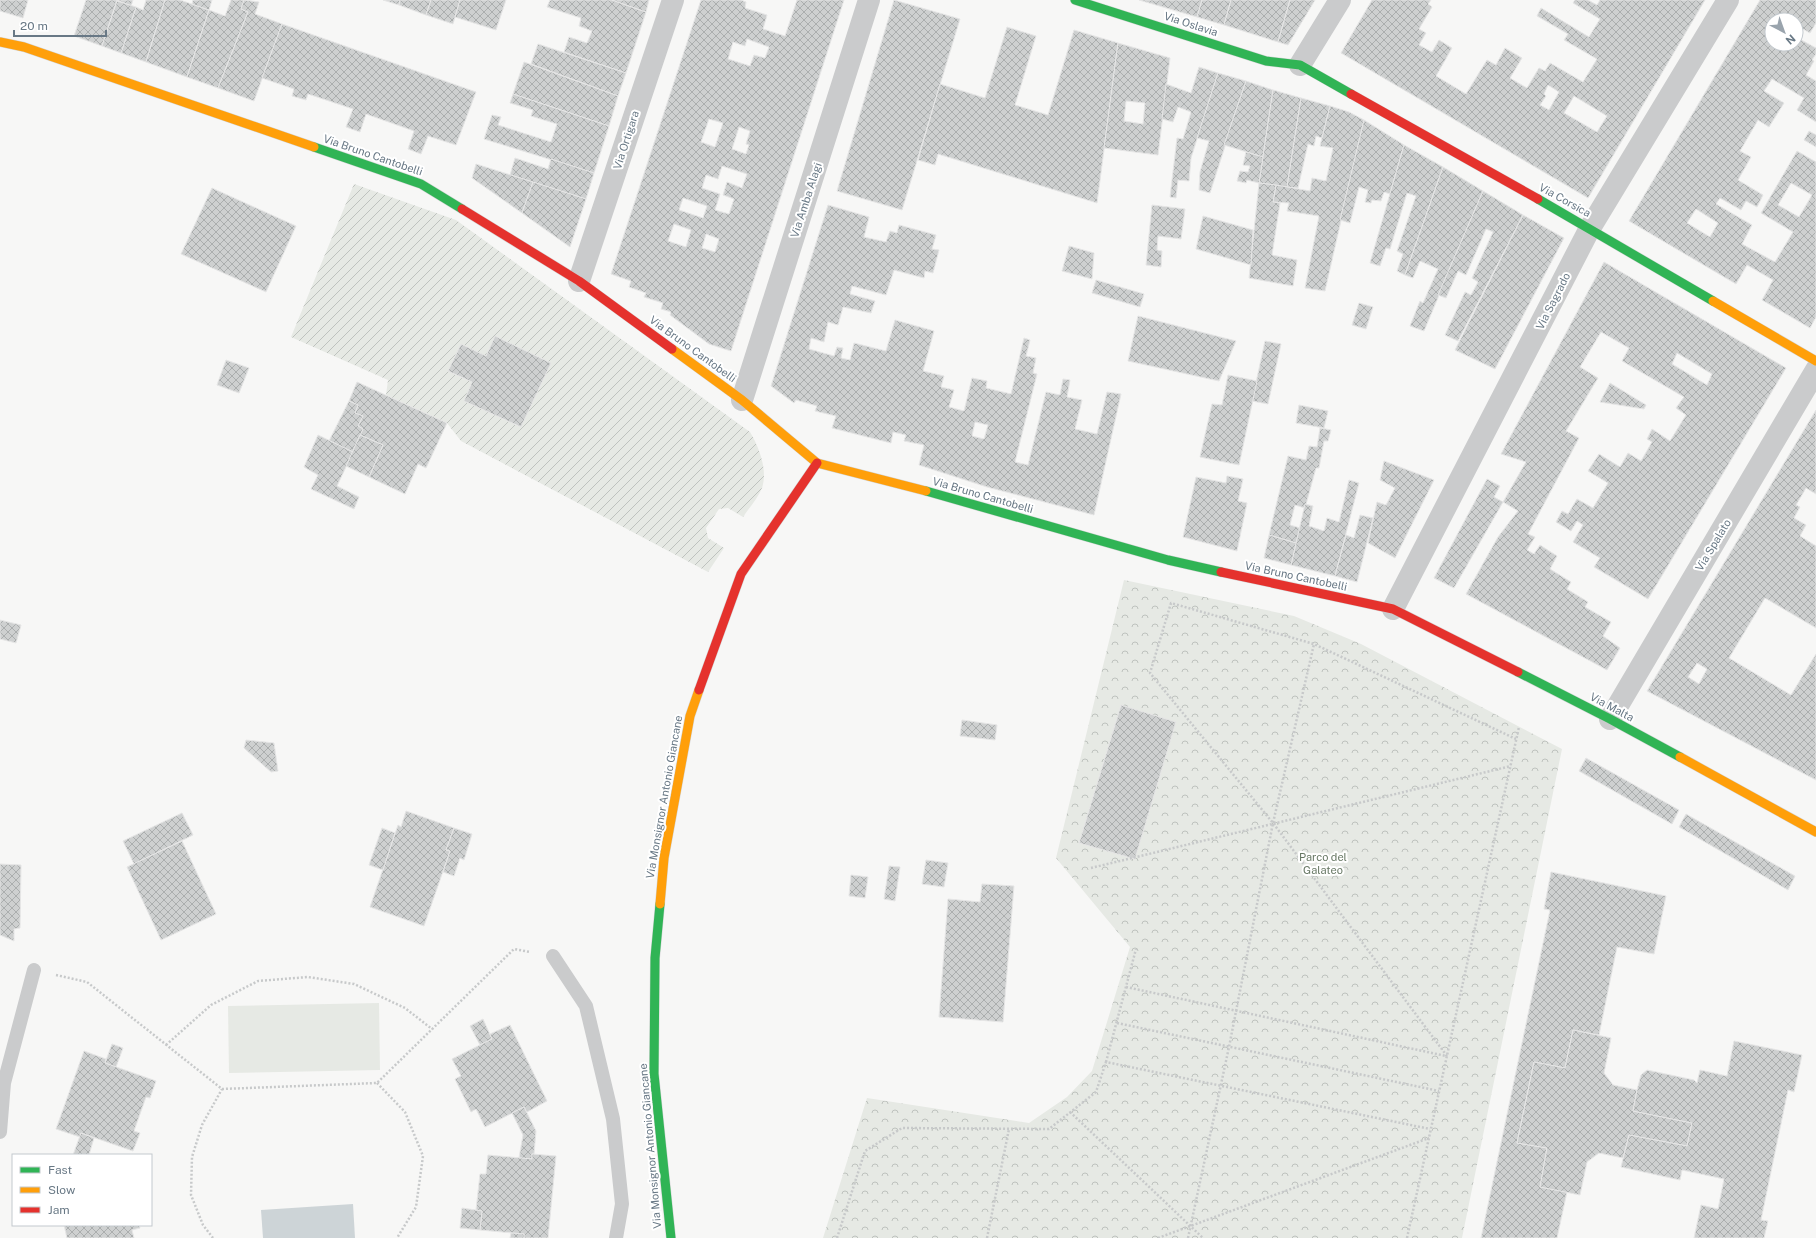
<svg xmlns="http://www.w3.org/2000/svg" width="1816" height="1238" font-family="'Public Sans',sans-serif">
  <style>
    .grass { fill: #e6e9e4 }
    .park { fill: url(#park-crowns) }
    .garden { fill: url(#garden-furrows) }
    .water { fill: #cdd4d7 }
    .building { fill: url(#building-cross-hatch); stroke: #e6e6e6; fill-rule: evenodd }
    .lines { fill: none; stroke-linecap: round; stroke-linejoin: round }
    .fast-casing { stroke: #d4d5d6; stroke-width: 10 }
    .slow-casing { stroke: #d4d5d6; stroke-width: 10 }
    .jam-casing { stroke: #d4d5d6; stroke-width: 10 }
    .path { stroke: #c7c9ca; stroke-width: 2.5; stroke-dasharray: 2 2; stroke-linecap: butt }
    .lane { stroke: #cacbcc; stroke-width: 14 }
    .street { stroke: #cacbcc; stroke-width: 22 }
    .fast { stroke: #30b455; stroke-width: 9 }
    .slow { stroke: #ff9f0a; stroke-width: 9 }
    .jam { stroke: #e5322d; stroke-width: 9 }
    .labels { text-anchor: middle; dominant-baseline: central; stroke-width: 4; stroke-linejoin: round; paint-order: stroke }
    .street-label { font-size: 11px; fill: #687885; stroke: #fff }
    .park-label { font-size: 11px; fill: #667763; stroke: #fff }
  </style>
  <defs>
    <pattern id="park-crowns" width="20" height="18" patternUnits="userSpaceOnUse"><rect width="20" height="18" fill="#e6e9e4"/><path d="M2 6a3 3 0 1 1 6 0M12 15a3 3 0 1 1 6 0" fill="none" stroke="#bec2be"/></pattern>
    <pattern id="garden-furrows" width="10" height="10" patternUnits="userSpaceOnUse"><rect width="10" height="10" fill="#e6e9e4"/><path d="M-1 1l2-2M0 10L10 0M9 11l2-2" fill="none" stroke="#bec2be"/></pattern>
    <pattern id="building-cross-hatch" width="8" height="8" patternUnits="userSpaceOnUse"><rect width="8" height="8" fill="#ced0d0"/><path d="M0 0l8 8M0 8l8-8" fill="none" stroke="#abaeae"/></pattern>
  </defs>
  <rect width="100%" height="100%" fill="#f7f7f6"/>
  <polygon class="grass" points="379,1003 380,1070 229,1073 228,1006"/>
  <polygon class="park" points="1124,580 1294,616 1361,644 1562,749 1462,1238 823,1238 867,1098 1029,1123 1067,1097 1092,1071 1130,947 1056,858"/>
  <path class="garden" d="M354,184l102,36 294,212c9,15 18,38 12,56 -4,10 -13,20 -19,29l-15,-9 -9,1 -13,19 2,10 16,10 -16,24 -247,-131 -14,-18 -61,-28 2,-15 -97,-43z"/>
  <polygon class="water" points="353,1204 355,1238 263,1238 261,1210"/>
  <g class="building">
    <polygon points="0,0 28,0 23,18 0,11"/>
    <polygon points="86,0 117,0 102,46 74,36"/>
    <polygon points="117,0 133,0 131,6"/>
    <polygon points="146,0 165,0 146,62 121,53 136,7 143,10"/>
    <polygon points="165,0 180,0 209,10 187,77 146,62"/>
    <polygon points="193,0 212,0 209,10 192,4"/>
    <polygon points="231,0 244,0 241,9 248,12 218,88 187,77 209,10 225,16"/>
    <polygon points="244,0 259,2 255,14 282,24 254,101 218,88 248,12 241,9"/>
    <polygon points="383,0 400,0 399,5"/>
    <polygon points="400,0 431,0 426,15 399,5"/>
    <polygon points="431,0 460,0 453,24 426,15"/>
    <polygon points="460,0 506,0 496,30 455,17"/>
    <polygon points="550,0 612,0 646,12 626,73 564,52 569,37 587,43 592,31 579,26 581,18 547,7"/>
    <polygon points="612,0 649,0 646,12"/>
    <path d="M701,0h40l5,2 -1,6 22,7 -4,14 22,7 12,-36h47l-113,351 -22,-7 -39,-29 1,-3 -10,-3 2,-6 -19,-6 2,-4 -17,-6 2,-6 -20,-7zM747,39l22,8 -4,11 -11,-3 -4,11 -22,-7 5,-17 12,4zM709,119l14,4 -8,24 -14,-5zM739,127l11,4 -4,13 3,1 -3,9 -14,-5zM722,166l25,8 -5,14 -15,-6 -4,13 11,4 -5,15 -14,-4 5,-16 -18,-6 4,-13 12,4zM683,198l24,8 -4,12 -24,-8zM674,224l17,6 -5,17 -18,-6zM706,234l13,5 -4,13 -13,-4z"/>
    <polygon points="894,0 960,19 902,210 837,191"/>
    <polygon points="1139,0 1202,0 1197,17"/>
    <polygon points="1202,0 1231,0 1224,25 1197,17"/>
    <polygon points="1231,0 1290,0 1278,42 1224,25"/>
    <polygon points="1290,0 1315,0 1288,45 1278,42"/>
    <path d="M1372,0h59l-3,4 4,3 -13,22 7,4 -7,12 13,7 7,-12 13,8 -16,28 30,18 21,-34 9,5 9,-17 17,10 -12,20 17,10 12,-20 6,3 5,-8 33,19 14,-23 -33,-19 4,-6 -31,-18 4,-8 48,29 11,-18 -27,-16 2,-3h13l9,5 3,-5h105l-117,198 -247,-145zM1548,85l11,7 -10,18 -9,-5 6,-9 -2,-2zM1574,96l33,20 -10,16 -33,-19z"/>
    <path d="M1760,0h56v23l-6,10 -14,-8v-5h-24v24h24v-7l20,11v6l-4,6 2,1 -8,14 10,6v41l-19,-12 7,-12 -32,-19 -8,12 20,12 -15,24 -11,-7 -18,31 11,6 -13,23 25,15 -6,12 -11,-6 -5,9 -21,-12 -4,6 36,21 -10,19 33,18 18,-30 -32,-19 36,-62 19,11v155l-6,11 -48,-28 11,-20 -26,-15 -11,19 -107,-63zM1791,183l21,12 -13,22 -21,-12zM1696,209l22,14 -8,14 -23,-14z"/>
    <polygon points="117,1 136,7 121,53 102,46"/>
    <polygon points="282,24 476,92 456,145 428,136 421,154 408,149 414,131 366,114 360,132 346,127 353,109 308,94 306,100 292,96 294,89 262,78"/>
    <polygon points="1007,27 1036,36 1015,105 1048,115 1074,30 1118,43 1097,203 938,154 935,165 918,160 940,84 985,98"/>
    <path d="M1118,43l52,15 -12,97 -54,-7zM1126,101l19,2 -2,21 -19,-3z"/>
    <polygon points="538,44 626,73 618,96 531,64"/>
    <polygon points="524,62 618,96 609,126 513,94"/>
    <polygon points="1199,67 1218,73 1191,158 1189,181 1178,180 1176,198 1170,197 1177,138 1183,139 1191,112 1178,107 1173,122 1162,119 1166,84 1191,93"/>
    <polygon points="1218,73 1246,81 1210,193 1199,190 1200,172 1209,141 1197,138"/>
    <polygon points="1246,81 1273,90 1263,157 1224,145"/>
    <polygon points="1273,90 1301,98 1287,187 1259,183"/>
    <polygon points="513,94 609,126 594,173 484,139 492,115 501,117 498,125 551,142 557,124 531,116 533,110 510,103"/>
    <polygon points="1301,98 1330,106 1322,138 1316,136 1314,146 1308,144 1298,188 1287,187"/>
    <polygon points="1330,106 1349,112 1364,120 1325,291 1305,288 1319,216 1287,211 1289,203 1273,202 1276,185 1310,191 1312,178 1326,181 1333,148 1320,146"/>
    <polygon points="1364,120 1404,145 1390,194 1384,192 1381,201 1372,200 1371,203 1365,202 1368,190 1359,187 1350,223 1340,220"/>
    <polygon points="1809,131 1816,135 1816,147 1804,140"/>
    <polygon points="1404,145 1443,167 1405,275 1397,271 1403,254 1397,251 1416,196 1407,193 1390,249 1386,248 1380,266 1370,263"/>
    <polygon points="1246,152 1263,157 1259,183 1247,180 1246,183 1237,181 1240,171 1248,172 1250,166 1243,165"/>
    <polygon points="515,158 548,169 551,159 594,173 586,199 510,175"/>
    <polygon points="476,164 533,182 522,213 472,178"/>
    <polygon points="1443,167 1483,191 1424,331 1410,326 1420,301 1423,303 1438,269 1420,261 1413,278 1405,275"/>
    <polygon points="533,182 586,199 570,247 522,213"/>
    <polygon points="1259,183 1276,185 1273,202 1280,203 1272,255 1297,260 1293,286 1249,278"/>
    <polygon points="212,188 296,226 266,292 181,254"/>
    <polygon points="1483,191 1523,215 1458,341 1445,335 1465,292 1471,295 1478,282 1472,278 1493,232 1486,229 1466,275 1458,271 1446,298 1438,295"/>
    <path d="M828,205l41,12 -5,20 22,5 4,-11 7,2 2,-8 37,10 -4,14 7,1 -6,23 -8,-2 -1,7 -30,-8 -8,25 -34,-9 -2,8 25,7 -4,12 -28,-6 -5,18 -10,-3 -4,20 -13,-4 -2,11 25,7 3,-9 6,1 -2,10 9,2 4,-17 32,8 9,-31 39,11 -11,40 21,5 -3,11 13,3 -5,17 15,4 8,-33 15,3 -1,7 25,6 13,-56 6,2 -4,16 10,2 -3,15 4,1 -22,88 13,3 18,-73 14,3 3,-16 7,1 -3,17 15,3 -7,29 22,5 10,-42 14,2 -27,121 -107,-28 -68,-22 5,-20 -20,-4 2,-6 -13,-3 -2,11 -59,-15 4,-12 -21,-5 2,-5 -21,-6 -2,3 -23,-17zM975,422l13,3 -4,14 -12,-3z"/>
    <polygon points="1152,205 1185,209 1181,239 1158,236 1157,250 1162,251 1161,267 1146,265"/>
    <polygon points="1523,215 1564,238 1495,369 1455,350"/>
    <polygon points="1203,216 1253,230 1251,265 1196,249"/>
    <polygon points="1069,246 1094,253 1092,279 1062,271"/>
    <path d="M1604,262l182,106 -138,231 -54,-32 6,-9 -27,-16 10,-17 -6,-4 -6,10 -15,-9 6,-11 6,3 9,-15 16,9 15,-25 -20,-12 11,-17 21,13 8,-14 13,8 11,-19 -5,-3 5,-10 18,12 16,-26 -10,-7 8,-11 -62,-36 7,-13 -28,-16 -21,35 18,11 -32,53 13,7 -51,96 7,3 -8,13 7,4 6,-9 17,11 -7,13 21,13 -4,7 21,13 -3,5 26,15 -8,14 17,12 -13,22 -141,-76 32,-57 20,-26 -15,-9 23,-40 -25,-8zM1677,353l35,21 -5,11 -35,-21z"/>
    <polygon points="1096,280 1144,294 1140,307 1092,293"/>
    <polygon points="1359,303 1373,307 1366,329 1352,325"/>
    <polygon points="1138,316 1236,341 1219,381 1128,361"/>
    <polygon points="495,336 551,363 521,427 464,401 472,382 448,371 461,344 486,356"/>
    <polygon points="1265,341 1281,344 1268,404 1252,401"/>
    <polygon points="226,360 249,368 239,393 217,385"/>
    <polygon points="1228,375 1257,381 1239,465 1200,457 1212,404 1222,405"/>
    <polygon points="357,382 447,423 426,468 418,464 405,494 369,477 383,445 360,435 363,429 358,426 363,416 355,413 358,405 349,401"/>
    <polygon points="1610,383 1646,405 1644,409 1600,402"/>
    <polygon points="349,401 358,405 355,413 363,416 358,426 363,429 353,452 329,441"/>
    <polygon points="1299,405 1328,411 1324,428 1296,423"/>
    <path d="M1816,410v84l-10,-6 -10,17 4,2 -6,11 12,7 -6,11 16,10v82l-51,-30 -36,60 62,37 25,-41v126l-169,-89zM1697,663l10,6 -8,15 -11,-7z"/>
    <polygon points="1320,428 1331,430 1328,441 1324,441 1319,468 1316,468 1305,508 1295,505 1290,525 1300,528 1296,543 1269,535 1288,456 1306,460 1309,446 1317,447"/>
    <polygon points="318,435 353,452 337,486 359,497 354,509 311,489 318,475 304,467"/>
    <polygon points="360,435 383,445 369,477 346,466"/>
    <polygon points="1384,461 1434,480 1395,558 1368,543 1377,502 1386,505 1395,488 1380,480"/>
    <polygon points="1227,476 1243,479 1238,501 1247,503 1237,551 1183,537 1196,477 1226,483"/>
    <polygon points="1487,479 1500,486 1494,497 1503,502 1454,588 1434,578"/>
    <polygon points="1349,480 1359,483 1335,576 1291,565 1305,504 1313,506 1309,526 1324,531 1327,518 1339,522"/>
    <polygon points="1360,515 1373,518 1357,582 1335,576 1346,535 1354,538"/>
    <polygon points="1269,535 1296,543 1291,565 1264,558"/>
    <polygon points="0,620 21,625 16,643 0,639"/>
    <polygon points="1121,705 1176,722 1135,859 1079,843"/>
    <polygon points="962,720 997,725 995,740 960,736"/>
    <polygon points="246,740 274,743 278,771 271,772 244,748"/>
    <polygon points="1586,758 1679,810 1672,824 1579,771"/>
    <polygon points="406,811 454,828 446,850 450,851 424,926 370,907 398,825 401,827"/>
    <polygon points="182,813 193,835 134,864 123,841"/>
    <polygon points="1686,814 1795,876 1788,890 1679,827"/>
    <polygon points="382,828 395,833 383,870 369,865"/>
    <polygon points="454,828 472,834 464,860 460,858 454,876 443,872 450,851 446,850"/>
    <polygon points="182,841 216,914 161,940 127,867"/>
    <polygon points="926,860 948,863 944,887 922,884"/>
    <polygon points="0,864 21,865 20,928 14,929 14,941 0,935"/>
    <polygon points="889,866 900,867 895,901 884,899"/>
    <polygon points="1551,872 1666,896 1654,954 1617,947 1599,1035 1573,1030 1565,1068 1534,1062 1517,1143 1547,1148 1540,1187 1567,1192 1557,1238 1481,1238 1550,910 1544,909"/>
    <polygon points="851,875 868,877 865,898 849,896"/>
    <polygon points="982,884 1014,886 1003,1022 939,1017 948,899 980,902"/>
    <polygon points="483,1019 492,1039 480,1045 470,1026"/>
    <polygon points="510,1025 547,1101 527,1112 524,1107 485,1127 476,1109 471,1112 455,1079 461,1076 452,1059 492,1039 490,1034"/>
    <polygon points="1573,1030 1611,1038 1604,1073 1613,1085 1637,1090 1633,1111 1692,1123 1687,1146 1629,1135 1623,1158 1599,1153 1587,1162 1580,1195 1540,1187 1547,1148 1517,1143 1534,1062 1565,1068"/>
    <polygon points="1734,1041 1802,1055 1794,1092 1788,1090 1761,1220 1768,1221 1764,1238 1694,1238 1701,1205 1718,1209 1724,1179 1682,1170 1680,1180 1621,1167 1629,1135 1687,1146 1692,1123 1633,1111 1637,1090 1641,1075 1647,1070 1694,1080 1697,1083 1700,1070 1727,1076"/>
    <polygon points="112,1044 123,1048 116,1067 105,1063"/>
    <polygon points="84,1051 106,1059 105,1063 156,1081 150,1098 146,1097 134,1131 140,1133 133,1151 81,1133 80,1137 56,1129"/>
    <polygon points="524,1107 536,1131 534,1154 532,1154 532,1159 519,1158 523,1135 512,1113"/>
    <polygon points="81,1133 94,1138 89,1155 73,1155"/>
    <polygon points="532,1154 556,1156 548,1238 524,1238 524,1234 480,1230 482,1211 476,1210 480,1174 486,1174 488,1155 532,1159"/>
    <polygon points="462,1208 482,1211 480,1230 460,1228"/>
    <polygon points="64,1225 139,1225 140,1228 132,1230 134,1238 67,1238"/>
    <polygon points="511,1233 524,1234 524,1238 510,1238"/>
  </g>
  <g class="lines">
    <g class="fast-casing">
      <g id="fast">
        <polyline points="1075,0 1266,61 1300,65 1351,94"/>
        <polyline points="314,147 421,184 462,209"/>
        <polyline points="1538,199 1713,301"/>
        <polyline points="926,491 1168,560 1221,572"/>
        <polyline points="1518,672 1610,719 1680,757"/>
        <polyline points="660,904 655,958 654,1074 671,1238"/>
      </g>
    </g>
    <g class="slow-casing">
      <g id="slow">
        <polyline points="0,42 24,47 314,147"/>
        <polyline points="1713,301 1816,361"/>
        <polyline points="672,349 742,400 817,463 926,491"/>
        <polyline points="1680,757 1816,832"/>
        <polyline points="660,904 664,858 690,716 699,690"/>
      </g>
    </g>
    <g class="jam-casing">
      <g id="jam">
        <polyline points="1351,94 1538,199"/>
        <polyline points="462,209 579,281 672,349"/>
        <polyline points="1221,572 1393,609 1518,672"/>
        <polyline points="699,690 741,574 817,463"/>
      </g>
    </g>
    <g class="path">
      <polyline points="1091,868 1511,766"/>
      <polyline points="56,975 87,982 222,1089 377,1083 514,949 530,952"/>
      <polyline points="1126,987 1446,1056"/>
      <polyline points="1117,1023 1439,1091"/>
      <polyline points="166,1045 211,1005 258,981 308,977 354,984 405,1008 432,1029"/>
      <polyline points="1447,1056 1273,823 1150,673 1171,603 1314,644 1516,739"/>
      <polyline points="1106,1062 1136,949"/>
      <polyline points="377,1083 405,1112 423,1156 416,1207 397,1238"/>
      <polyline points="1070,1112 1203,1238"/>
      <polyline points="213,1238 203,1225 191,1195 192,1157 202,1125 222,1089"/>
      <polyline points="837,1238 865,1151 902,1128 1049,1129 1096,1092 1106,1062 1430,1129"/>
      <polyline points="987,1238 1009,1129"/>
      <polyline points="1158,1238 1429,1138"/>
      <polyline points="1188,1238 1229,1047 1273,823 1314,644"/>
      <polyline points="1407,1238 1519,727"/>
    </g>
    <g class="lane">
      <polyline points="553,956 586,1006 613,1119 622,1204 616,1238"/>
      <polyline points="0,1132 4,1083 34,970"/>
    </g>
    <g class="street">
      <polyline points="1300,65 1340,0"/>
      <polyline points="579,281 673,0"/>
      <polyline points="742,400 869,0"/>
      <polyline points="1393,609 1590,228 1728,0"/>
      <polyline points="1610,719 1816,370"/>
    </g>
    <use href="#fast" class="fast"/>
    <use href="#slow" class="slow"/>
    <use href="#jam" class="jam"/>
  </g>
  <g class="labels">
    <g class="street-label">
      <text transform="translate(1191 24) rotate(18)">Via Oslavia</text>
      <text transform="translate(626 140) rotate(-72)">Via Ortigara</text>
      <text transform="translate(373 155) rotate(19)">Via Bruno Cantobelli</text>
      <text transform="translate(806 200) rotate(-72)">Via Amba Alagi</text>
      <text transform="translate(1565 200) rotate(29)">Via Corsica</text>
      <text transform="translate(1553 301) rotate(-63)">Via Sagrado</text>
      <text transform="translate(693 349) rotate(36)">Via Bruno Cantobelli</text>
      <text transform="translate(983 495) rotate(16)">Via Bruno Cantobelli</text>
      <text transform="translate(1713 545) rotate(-59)">Via Spalato</text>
      <text transform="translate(1296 576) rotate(12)">Via Bruno Cantobelli</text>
      <text transform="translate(1612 707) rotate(28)">Via Malta</text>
      <text transform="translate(664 797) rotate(-80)">Via Monsignor Antonio Giancane</text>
      <text transform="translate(650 1146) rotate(-95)">Via Monsignor Antonio Giancane</text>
    </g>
    <g class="park-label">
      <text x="1323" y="857">Parco del<tspan x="1323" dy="13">Galateo</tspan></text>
    </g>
  </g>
  <rect x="12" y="1154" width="140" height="72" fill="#ffffff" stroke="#c3c9ce"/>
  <rect x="20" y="1167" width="20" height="6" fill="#30b455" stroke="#c3c9ce"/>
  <text x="48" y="1174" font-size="12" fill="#687885">Fast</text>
  <rect x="20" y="1187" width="20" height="6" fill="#ff9f0a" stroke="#c3c9ce"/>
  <text x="48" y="1194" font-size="12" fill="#687885">Slow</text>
  <rect x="20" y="1207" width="20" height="6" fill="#e5322d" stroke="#c3c9ce"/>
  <text x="48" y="1214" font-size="12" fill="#687885">Jam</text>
  <g transform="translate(1784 32) rotate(139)"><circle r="19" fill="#ffffff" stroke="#c3c9ce"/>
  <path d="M0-3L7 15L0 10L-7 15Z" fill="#9aa4ad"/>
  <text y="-6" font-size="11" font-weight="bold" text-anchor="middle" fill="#687885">N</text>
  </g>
  <path d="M14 30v6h92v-6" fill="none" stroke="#687885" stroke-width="2"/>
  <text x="20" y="30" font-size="12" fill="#687885" stroke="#ffffff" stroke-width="3" paint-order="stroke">20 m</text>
</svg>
